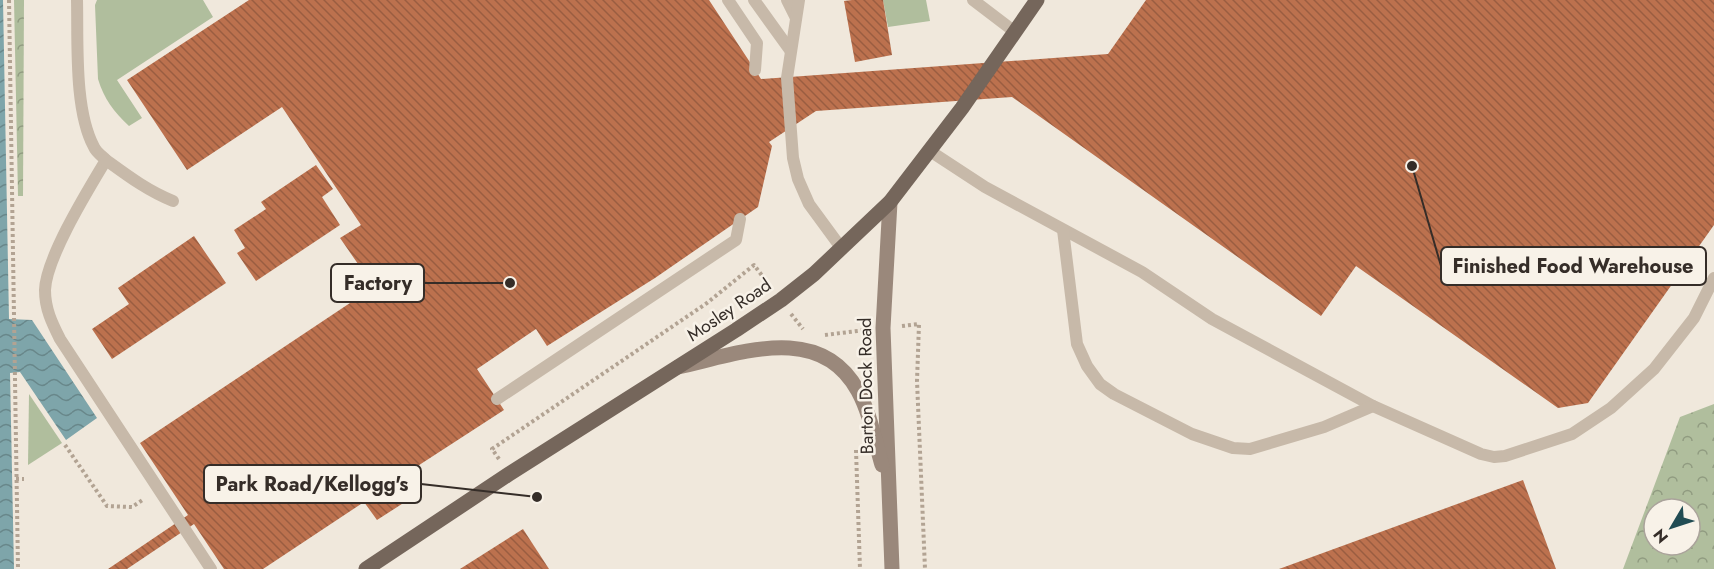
<svg xmlns="http://www.w3.org/2000/svg" width="1714" height="569" font-family="Jost,sans-serif">
  <style>
    .grass { fill: #b0be9d }
    .forest { fill: url(#forest-crowns); fill-rule: evenodd }
    .water { fill: url(#water-waves) }
    .building { fill: url(#building-back-hatch) }
    .lines { fill: none; stroke-linecap: round; stroke-linejoin: round }
    .path { stroke: #b2a393; stroke-width: 4; stroke-dasharray: 3 3; stroke-linecap: butt }
    .lane { stroke: #c7b9a9; stroke-width: 12 }
    .secondary { stroke: #9a887b; stroke-width: 15 }
    .primary { stroke: #75665b; stroke-width: 15 }
    .labels { text-anchor: middle; dominant-baseline: central; stroke-width: 5; stroke-linejoin: round; paint-order: stroke }
    .street-label { font-size: 18px; fill: #352d28; stroke: #f8f2e8 }
    .leader { fill: none; stroke: #352d28; stroke-width: 2 }
    .callout-dot { fill: #352d28; stroke: #f8f2e8; stroke-width: 2 }
    .callout { fill: #f8f2e8; stroke: #352d28; stroke-width: 2 }
    .callout-label { font-size: 20px; text-anchor: middle; font-weight: bold; fill: #352d28 }
  </style>
  <defs>
    <pattern id="forest-crowns" width="20" height="18" patternUnits="userSpaceOnUse" patternTransform="scale(1.5)"><rect width="20" height="18" fill="#b0be9d"/><path d="M2 6a3 3 0 1 1 6 0M12 15a3 3 0 1 1 6 0" fill="none" stroke="#909b80"/></pattern>
    <pattern id="water-waves" width="16" height="10" patternUnits="userSpaceOnUse" patternTransform="scale(1.5)"><rect width="16" height="10" fill="#7ea5aa"/><path d="M0 5q4-4 8 0t8 0" fill="none" stroke="#68878a"/></pattern>
    <pattern id="building-back-hatch" width="6" height="6" patternUnits="userSpaceOnUse" patternTransform="scale(1.5)"><rect width="6" height="6" fill="#bc714e"/><path d="M-1 5l2 2M0 0l6 6M5-1l2 2" fill="none" stroke="#9a5d41"/></pattern>
  </defs>
  <rect width="100%" height="100%" fill="#f0e8dc"/>
  <g class="grass">
    <path d="M97,0h106l10,17 -96,63 25,38 -13,8c-15,-14 -25,-27 -31,-47l-3,-74z"/>
    <polygon points="883,0 926,0 930,21 888,27"/>
    <polygon points="29,394 62,443 28,465"/>
  </g>
  <g class="forest">
    <polygon points="14,0 24,0 23,196 18,196"/>
    <path d="M1714,404v165h-91l57,-152zM1654,509h36v36h-36z"/>
  </g>
  <polygon class="water" points="0,0 3,0 9,319 32,320 97,418 66,440 20,372 10,373 14,569 0,569"/>
  <g class="building">
    <polygon points="249,0 709,0 761,79 1108,54 1146,0 1714,0 1714,225 1588,403 1558,408 1356,266 1321,316 1012,97 816,111 769,142 772,146 758,207 655,278 547,346 536,329 477,369 504,410 393,482 405,502 377,520 364,502 263,569 224,569 194,524 127,569 108,569 188,515 140,443 374,287 340,238 361,225 282,107 187,170 127,80"/>
    <polygon points="852,0 883,0 892,55 855,62 844,1"/>
    <polygon points="316,165 333,189 322,197 340,225 256,281 237,253 245,248 234,230 266,209 261,202"/>
    <polygon points="194,236 226,283 112,359 92,329 129,304 118,288"/>
    <polygon points="1523,480 1556,569 1279,569"/>
    <polygon points="523,529 549,569 460,569"/>
  </g>
  <g class="lines">
    <g class="path">
      <polyline points="9,0 18,569"/>
      <polyline points="791,314 803,329"/>
      <polyline points="902,326 919,324 917,381 925,569"/>
      <polyline points="825,335 865,330"/>
      <polyline points="65,445 107,506 132,507 144,499"/>
      <polyline points="856,450 860,569"/>
      <polyline points="499,459 492,449 707,303 754,265 770,286"/>
      <polyline points="16,479 24,479"/>
    </g>
    <g class="lane">
      <path d="M77,0c1,42 -3,110 17,147 2,5 8,9 12,13 -18,30 -60,98 -61,130 0,19 7,33 15,49l151,230"/>
      <polyline points="728,0 757,43 755,70"/>
      <polyline points="754,0 790,50"/>
      <polyline points="787,0 796,18"/>
      <polyline points="799,0 787,78 793,158 798,179 809,204 842,249"/>
      <polyline points="973,0 1015,32"/>
      <polyline points="930,151 985,187 1142,272 1212,319 1373,406 1481,454 1494,457 1505,456 1572,434 1611,408 1654,369 1694,318 1714,278"/>
      <path d="M106,160c22,16 42,31 67,41"/>
      <polyline points="1063,230 1077,344 1087,366 1100,384 1114,394 1192,434 1233,448 1250,449 1324,427 1373,406"/>
      <polyline points="497,399 736,240 740,219"/>
    </g>
    <g class="secondary">
      <polyline points="890,202 883,328 892,569"/>
      <path d="M678,367c60,-13 142,-46 180,24 12,22 17,50 24,74"/>
    </g>
    <polyline class="primary" points="366,569 509,474 736,330 781,300 814,274 890,202 962,108 1037,0"/>
  </g>
  <g class="labels">
    <g class="street-label">
      <text transform="translate(729 310) rotate(-34)">Mosley Road</text>
      <text transform="translate(866 386) rotate(-91)">Barton Dock Road</text>
    </g>
  </g>
  <path class="leader" d="M1412 166L1441 266M510 283L424 283M537 497L421 484"/>
  <g class="callout-dot">
    <circle cx="1412" cy="166" r="6"/>
    <circle cx="510" cy="283" r="6"/>
    <circle cx="537" cy="497" r="6"/>
  </g>
  <g class="callout">
    <rect x="1441" y="247" width="265" height="38" rx="6"/>
    <rect x="331" y="264" width="93" height="38" rx="6"/>
    <rect x="204" y="465" width="217" height="38" rx="6"/>
  </g>
  <g class="callout-label">
    <text x="1573" y="273">Finished Food Warehouse</text>
    <text x="378" y="290">Factory</text>
    <text x="312" y="491">Park Road/Kellogg's</text>
  </g>
  <g transform="translate(1672 527) rotate(231)"><circle r="28" fill="#f8f2e8" stroke="#aaa39b" stroke-width="1.5"/>
  <path d="M0-4.5L10 22L0 15L-10 22Z" fill="#214c53"/>
  <text y="-9" font-size="16" font-weight="bold" text-anchor="middle" fill="#352d28">N</text>
  </g>
</svg>
